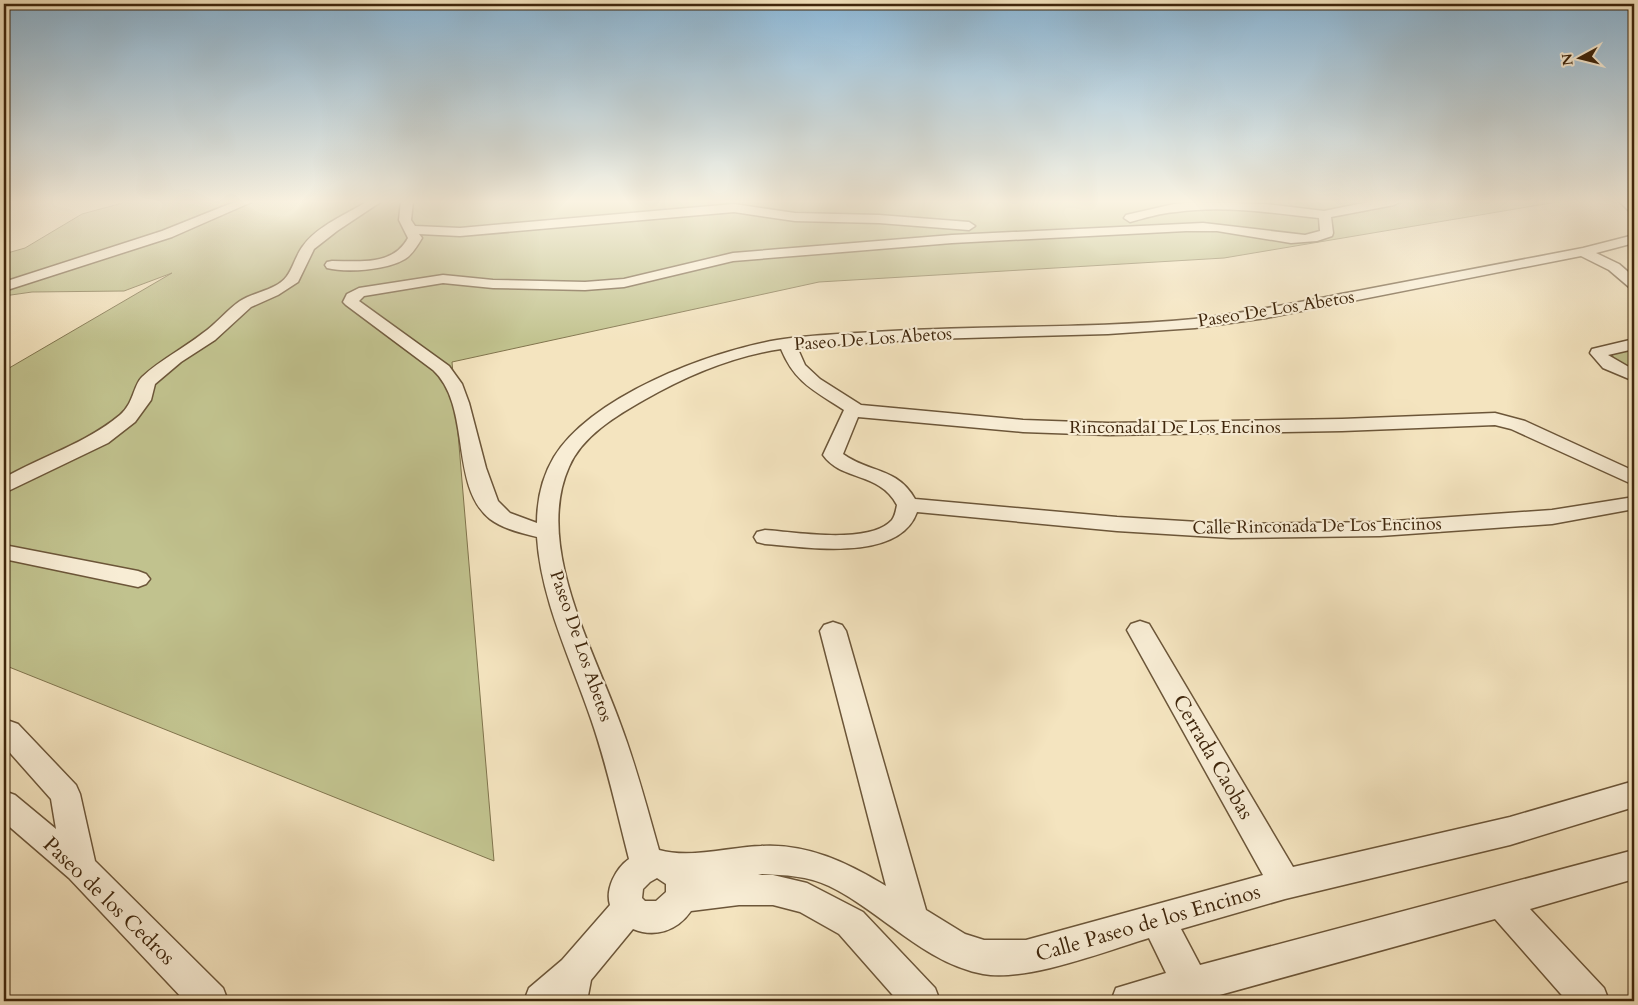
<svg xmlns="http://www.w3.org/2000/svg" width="1638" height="1005" font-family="Cardo,serif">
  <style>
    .green { fill: #c1c28e; stroke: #80744d }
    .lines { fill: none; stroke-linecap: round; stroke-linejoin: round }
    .minor-casing { stroke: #6c5639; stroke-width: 3 }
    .minor { fill: #f8edd5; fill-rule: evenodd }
    .labels { text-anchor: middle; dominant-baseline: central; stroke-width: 4.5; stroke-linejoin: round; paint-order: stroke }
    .street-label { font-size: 18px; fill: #3f260c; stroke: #f8edd5 }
    .near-street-label { font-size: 21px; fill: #3f260c; stroke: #f8edd5 }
  </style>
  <rect width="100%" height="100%" fill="#f4e4bf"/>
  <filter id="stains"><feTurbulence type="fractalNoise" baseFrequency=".004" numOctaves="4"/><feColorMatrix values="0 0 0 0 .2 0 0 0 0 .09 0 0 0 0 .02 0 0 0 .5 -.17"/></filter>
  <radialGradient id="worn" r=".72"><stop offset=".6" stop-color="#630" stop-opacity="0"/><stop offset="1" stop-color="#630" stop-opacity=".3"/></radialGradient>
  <g class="green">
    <polygon points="130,201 1563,201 1224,258 819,282 452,362 494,861 4,665 4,371 172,273 124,291 32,292 4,296 4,254 25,248 82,214"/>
    <polygon points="1634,349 1634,370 1615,362 1612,354"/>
  </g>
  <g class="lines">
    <g class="minor-casing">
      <g id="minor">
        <polygon points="237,201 254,201 172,237 4,291 4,282 162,231"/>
        <path d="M368,201h14l-45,30 -23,18 -16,33 -20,13 -27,12 -36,33 -34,22 -26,22 -4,16 -16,22 -27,21 -104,50v-15c38,-22 81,-34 116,-63 14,-12 13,-29 22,-38 19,-18 41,-28 61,-44 13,-9 24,-23 37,-32 14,-9 37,-11 47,-25 6,-8 9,-21 16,-30 14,-20 44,-32 65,-45z"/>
        <path d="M401,201h12l-2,19 4,6 45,2 274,-24 61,9 84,2 90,7 6,4 -6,4 -90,-7 -84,-2 -61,-9 -274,24 -41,-2 3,4c-5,8 -9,16 -17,21 -18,11 -58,14 -78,9l-2,-3 2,-3 5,-1c28,0 61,5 76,-23l-9,-18z"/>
        <path d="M1373,201h27l-6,4 -63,12 2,16 -1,3 -15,5 -26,2 -74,-12h-31l-234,12 -219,18 -109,26 -39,3 -92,-2 -50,-5 -79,13 -5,5 90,65 13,18 7,19 17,65 12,33 12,12 27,10c0,-22 5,-46 17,-66 38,-61 154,-105 223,-117 32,-5 64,-6 97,-8 106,-7 214,-3 320,-13 53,-6 105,-17 158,-27 77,-15 154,-29 231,-44l51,-13v8l-38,10 23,11 15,13v11l-5,-1 -20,-17 -28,-14 -315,62 -71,10 -87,6 -178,5 -133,8 8,18 15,14 41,26 162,15 86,3 233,-4 153,-6 30,8 109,50v14l-123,-56 -16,-4 -153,6 -233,4 -86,-3 -165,-15 -15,37c26,19 54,13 72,45l202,18 114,7 149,-2 172,-12 82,-13v12l-82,15 -172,12 -149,2 -114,-7 -200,-19c-18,51 -111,35 -152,32l-8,-2 -3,-5 3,-5 8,-2c30,2 105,15 127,-10 3,-4 4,-10 5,-15 -17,-33 -56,-24 -74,-50l21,-45c-29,-19 -49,-27 -63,-61 -48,7 -95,27 -137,51 -28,16 -62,36 -75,67 -35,78 25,183 51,256 16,42 27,85 39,127 32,9 69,-3 102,-4 46,-3 87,17 125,40l-66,-255 4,-6 9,-3 9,3 4,6 80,279 39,24 19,6h42l237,-65 -136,-245 4,-6 9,-3 9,3 144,243 217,-50 124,-36v26l-124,38 -225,54 -104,30 19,36 434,-115v29l-104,30 74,79 5,13h-42l-72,-82 -297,82h-87l5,-13 50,-15 -17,-35c-43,13 -122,44 -166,36 -59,-11 -102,-63 -154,-88 -21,-10 -44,-11 -67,-12l-4,1h15l34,8 56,29 72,76 5,13h-42l-59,-67 -39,-22 -27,-7h-34l-48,6c-14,20 -36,27 -58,18l-42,51 -4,21h-63l5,-13 33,-28 48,-55c-5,-16 6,-37 19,-46 -12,-47 -22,-94 -38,-140 -20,-59 -50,-119 -54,-182 -15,-4 -34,-8 -47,-18 -41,-33 -18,-113 -57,-149l-87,-65 -3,-3 4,-8 12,-6 84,-13 50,5 92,2 39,-3 109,-26 219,-18 251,-12 102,12 15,-4 -1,-13c-47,-5 -96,-13 -143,-6 -16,1 -31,6 -46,10l-6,-4 2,-3 48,-11 23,-2 68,2 59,7zM657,878l9,6v8l-10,9h-11l-3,-3 1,-9 7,-7z"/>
        <polygon points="1619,201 1632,201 1634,213 1630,212"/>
        <polygon points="1634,339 1634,349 1608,355 1634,370 1634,381 1603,368 1590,353 1592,349"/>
        <polygon points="4,545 138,571 146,574 150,579 146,584 138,587 4,559"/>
        <polygon points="4,719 18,724 76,785 80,794 95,861 223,988 228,1001 185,1001 69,878 4,822 4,791 15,795 56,829 51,799 4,746"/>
      </g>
    </g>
    <use href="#minor" class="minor"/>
  </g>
  <linearGradient id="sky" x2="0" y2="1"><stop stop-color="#8bb7d7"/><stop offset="0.59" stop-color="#faf3e2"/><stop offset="1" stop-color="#faf3e2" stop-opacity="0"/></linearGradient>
  <rect width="1638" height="342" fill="url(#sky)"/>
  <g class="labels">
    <g class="street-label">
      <text transform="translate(1276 309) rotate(-9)">Paseo De Los Abetos</text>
      <text transform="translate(873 339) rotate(-4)">Paseo De Los Abetos</text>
      <text x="1175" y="427">RinconadaI De Los Encinos</text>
      <text transform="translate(1317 526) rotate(-1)">Calle Rinconada De Los Encinos</text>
      <text transform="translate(581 646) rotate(71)">Paseo De Los Abetos</text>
    </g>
    <g class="near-street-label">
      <text transform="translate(1213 757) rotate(60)">Cerrada Caobas</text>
      <text transform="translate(109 901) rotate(44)">Paseo de los Cedros</text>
      <text transform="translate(1148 923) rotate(-16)">Calle Paseo de los Encinos</text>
    </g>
  </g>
  <rect width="1638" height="1005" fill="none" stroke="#f4e4bf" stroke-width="20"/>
  <rect x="5" y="5" width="1628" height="995" fill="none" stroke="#3f260c" stroke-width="2.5"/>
  <rect x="10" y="10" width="1618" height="985" fill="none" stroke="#3f260c"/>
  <g transform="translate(1580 58) rotate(263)" stroke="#f8edd5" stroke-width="4" paint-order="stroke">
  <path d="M0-4L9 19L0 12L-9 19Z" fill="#3f260c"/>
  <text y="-8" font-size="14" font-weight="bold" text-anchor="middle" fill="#3f260c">N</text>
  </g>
  <rect width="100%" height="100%" filter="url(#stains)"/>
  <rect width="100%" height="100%" fill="url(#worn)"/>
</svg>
